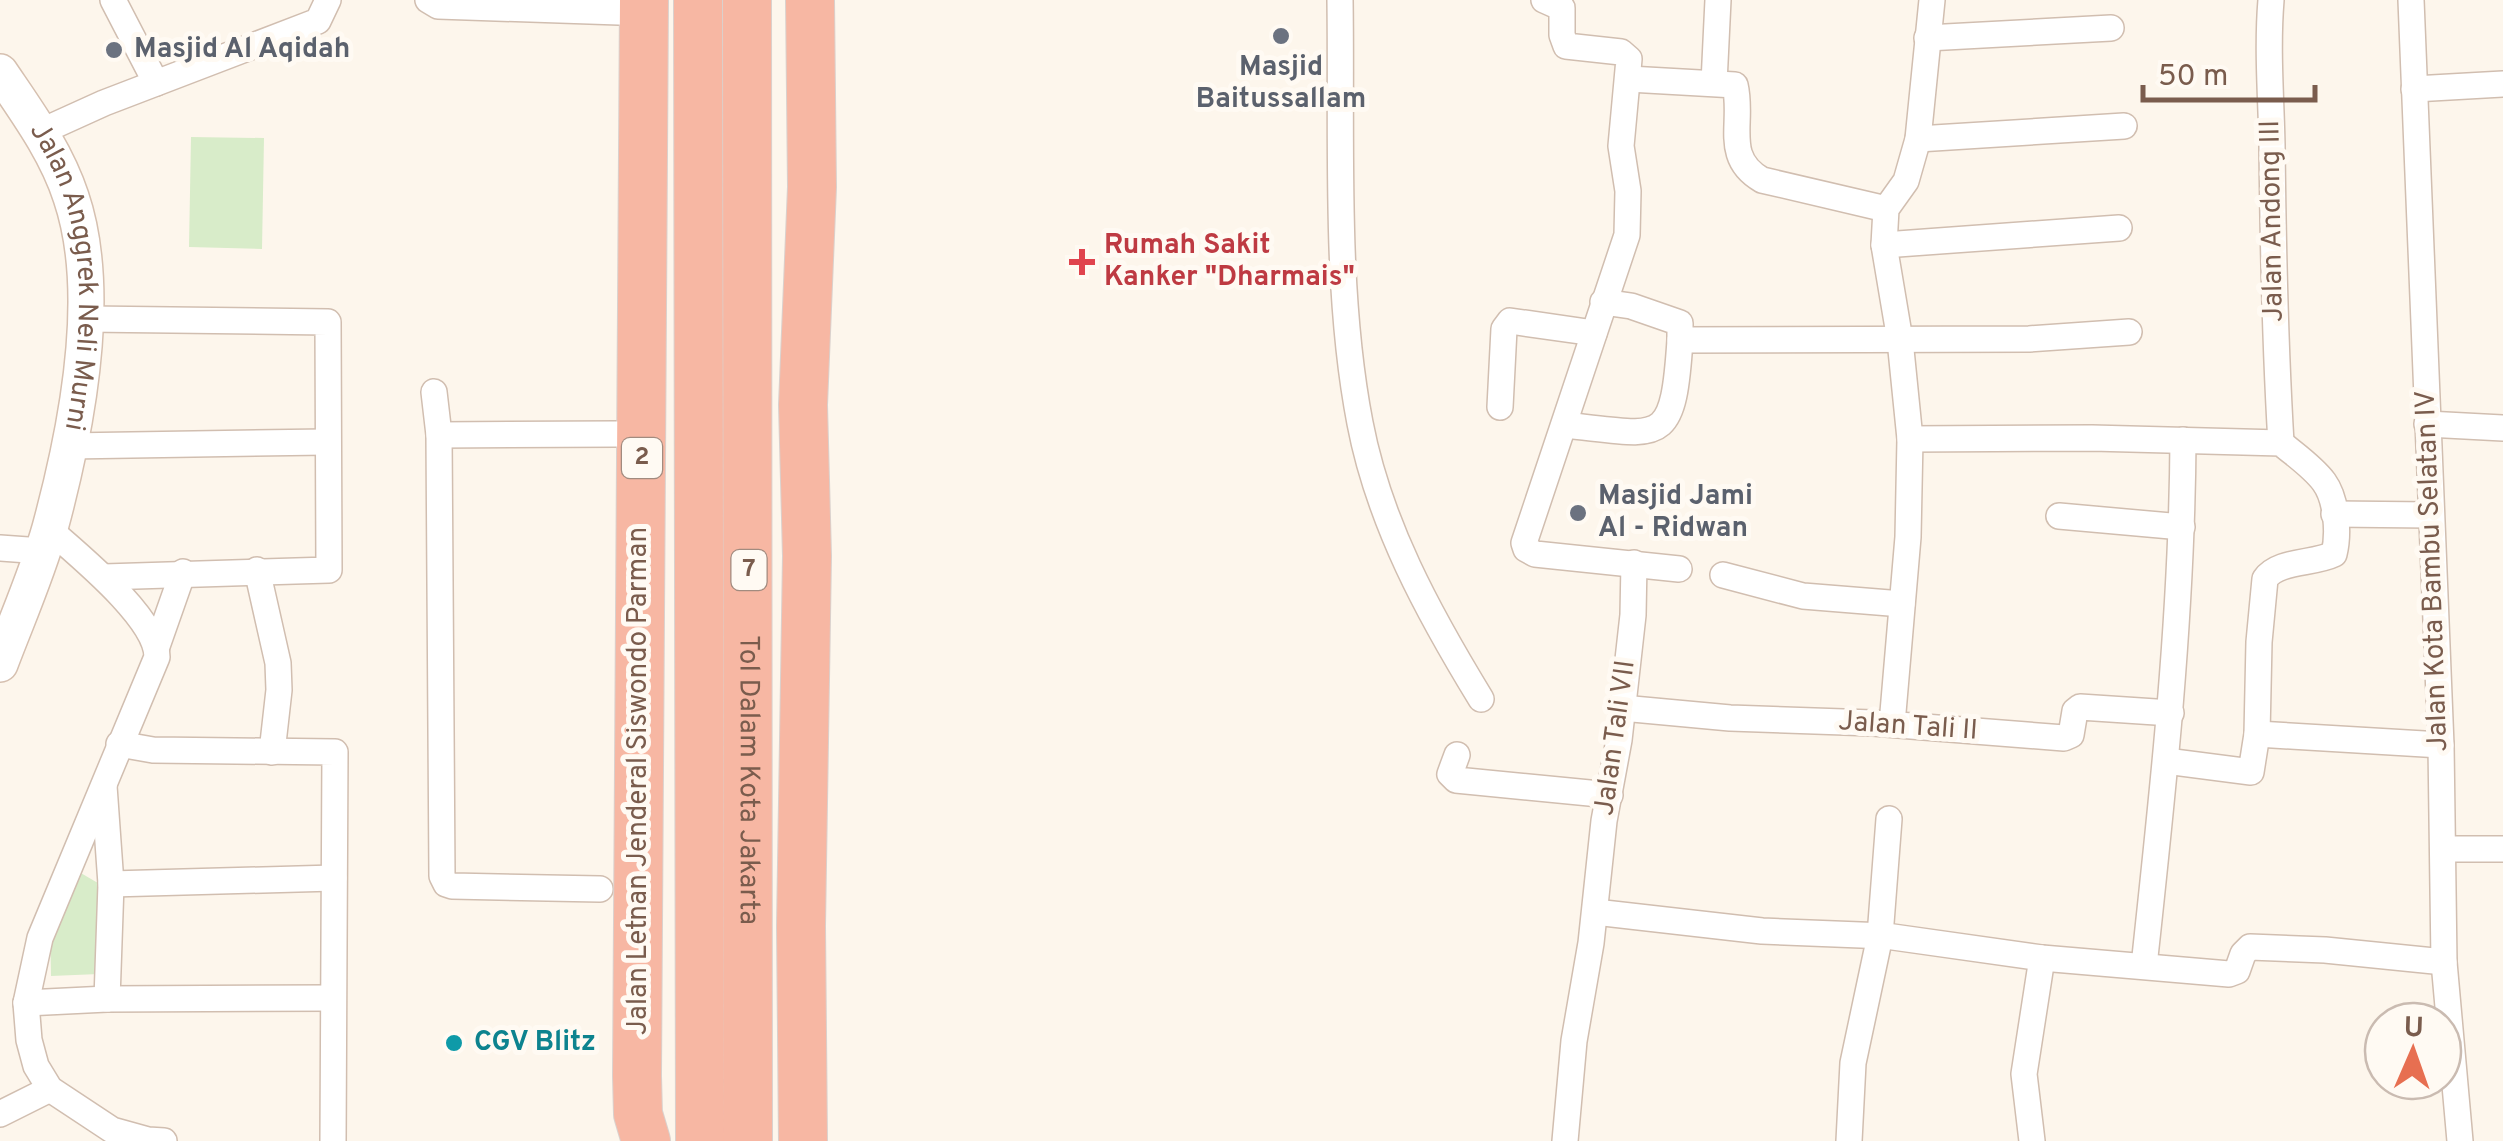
<svg xmlns="http://www.w3.org/2000/svg" width="2503" height="1141" font-family="Overpass,sans-serif">
  <style>
    .green { fill: #d8ecc9 }
    .lines { fill: none; stroke-linecap: round; stroke-linejoin: round }
    .street-casing { stroke: #d1beb0; stroke-width: 28 }
    .secondary-casing { stroke: #d6c0b0; stroke-width: 38 }
    .highway-casing { stroke: #dad1cd; stroke-width: 50 }
    .street { stroke: #fff; stroke-width: 25 }
    .secondary { stroke: #fff; stroke-width: 35 }
    .highway { stroke: #f7b7a3; stroke-width: 48 }
    .worship-dot { fill: #6b7280; stroke: #fffaf3; stroke-width: 4 }
    .health-dot { fill: #e0444e; stroke: #fffaf3; stroke-width: 4 }
    .culture-dot { fill: #0f9aa8; stroke: #fffaf3; stroke-width: 4 }
    .labels { text-anchor: middle; dominant-baseline: central; stroke-width: 10; stroke-linejoin: round; paint-order: stroke }
    .shield { fill: #fffaf3; stroke: #a28b7f; stroke-width: 2.5 }
    .shield-label { font-size: 25px; font-weight: bold; fill: #7a5c4d }
    .worship-label { font-size: 28px; font-weight: bold; fill: #5b616d; stroke: #fffaf3; text-anchor: start }
    .street-label { font-size: 28px; fill: #7a5c4d; stroke: #fffaf3 }
    .health-label { font-size: 28px; font-weight: bold; fill: #be3a42; stroke: #fffaf3; text-anchor: start }
    .culture-label { font-size: 28px; font-weight: bold; fill: #0d838f; stroke: #fffaf3; text-anchor: start }
  </style>
  <rect width="100%" height="100%" fill="#fdf6ec"/>
  <g class="green">
    <polygon points="191,137 264,138 262,249 189,247"/>
    <polygon points="74,869 103,886 99,974 51,976 50,922"/>
  </g>
  <g class="lines">
    <g class="street-casing">
      <g id="street">
        <polyline points="113,0 156,83"/>
        <polyline points="428,0 438,6 619,12"/>
        <path d="M1340,0c2,137 -6,289 20,423 19,100 69,191 121,276"/>
        <polyline points="1544,0 1562,8 1562,35 1566,46 1621,52 1629,59 1621,146 1628,191 1627,235 1524,543 1526,549 1535,554 1679,569"/>
        <path d="M2271,0c-4,49 0,96 1,145 1,99 3,198 9,298"/>
        <polyline points="2411,0 2441,745 2444,962 2460,1141"/>
        <polyline points="1927,38 2111,28"/>
        <path d="M1629,79l106,6c9,37 -13,72 27,95l124,29"/>
        <polyline points="1714,83 1718,0"/>
        <polyline points="2414,89 2503,84"/>
        <polyline points="40,132 104,103 318,21 328,0"/>
        <polyline points="1918,139 2124,126"/>
        <polyline points="1884,245 2119,228"/>
        <polyline points="1603,302 1631,306 1680,323 1680,340 2029,339 2129,332"/>
        <polyline points="87,319 328,322 329,570 104,577"/>
        <polyline points="434,392 439,435 617,434"/>
        <polyline points="1500,407 1504,329 1510,321 1594,333"/>
        <polyline points="2427,424 2503,428"/>
        <path d="M1564,425c98,10 109,24 116,-85"/>
        <polyline points="439,435 442,876 446,884 452,886 600,889"/>
        <path d="M1910,439l182,-1 189,5c14,12 32,24 43,39 13,18 15,52 10,72 -20,10 -56,6 -69,25l-6,63 -2,92 -6,38 -85,-11"/>
        <polyline points="69,446 326,442"/>
        <polyline points="2334,514 2430,515"/>
        <polyline points="2059,516 2182,527"/>
        <path d="M49,529c28,25 108,89 108,128l-117,281 -14,65 3,37 7,26 14,23 62,41 36,10 16,1"/>
        <polyline points="0,548 42,551"/>
        <polyline points="257,570 278,663 279,690 272,752"/>
        <polyline points="1723,575 1803,596 1902,604"/>
        <polyline points="157,646 183,572"/>
        <polyline points="1622,708 1730,718 1873,723 2064,738 2071,735 2075,711 2080,707 2171,713"/>
        <polyline points="1892,724 1908,537 1910,439 1900,340 1884,245 1886,209 1906,181 1918,139 1932,0"/>
        <polyline points="2257,734 2441,745"/>
        <polyline points="119,744 153,750 335,752 333,1141"/>
        <polyline points="1457,755 1450,774 1456,780 1610,795"/>
        <polyline points="104,786 111,884 107,999"/>
        <polyline points="2443,849 2503,849"/>
        <polyline points="111,884 334,878"/>
        <polyline points="1595,912 1762,931 1886,936 2042,958 2229,974 2237,971 2243,954 2250,947 2325,950 2444,962"/>
        <path d="M2144,966c19,-175 38,-350 39,-526"/>
        <polyline points="26,1003 107,999 333,998"/>
        <polyline points="0,1114 50,1089"/>
        <polyline points="1565,1141 1574,1041 1591,943 1604,821 1619,740 1633,615 1634,563"/>
        <polyline points="1849,1141 1853,1063 1880,936 1889,819"/>
        <polyline points="2032,1141 2024,1074 2042,958"/>
      </g>
    </g>
    <g class="secondary-casing">
      <g id="secondary">
        <path id="s1" d="M0,72c27,40 56,79 71,125 33,97 5,235 -21,331 -13,46 -33,91 -50,136"/>
      </g>
    </g>
    <g class="highway-casing">
      <g id="highway">
        <polyline points="644,0 637,1076 638,1114 646,1141"/>
        <polyline points="698,0 700,1141"/>
        <path id="s2" d="M747,0l1,1141"/>
        <polyline points="803,1141 801,926 807,556 803,405 812,187 810,0"/>
      </g>
    </g>
    <use href="#street" class="street"/>
    <use href="#secondary" class="secondary"/>
    <use href="#highway" class="highway"/>
  </g>
  <g class="worship-dot">
    <circle cx="1281" cy="36" r="10"/>
    <circle cx="114" cy="50" r="10"/>
    <circle cx="1578" cy="513" r="10"/>
  </g>
  <path class="health-dot" d="M1077 247h10v10h10v10h-10v10h-10v-10h-10v-10h10z"/>
  <circle class="culture-dot" cx="454" cy="1043" r="10"/>
  <g class="labels">
    <g class="shield">
      <rect x="622" y="438" width="40" height="40" rx="8"/>
      <rect x="731.5" y="550" width="35" height="40" rx="8"/>
    </g>
    <g class="shield-label">
      <text x="642" y="458">2</text>
      <text x="749" y="570">7</text>
    </g>
    <g class="worship-label">
      <text x="134" y="50">Masjid Al Aqidah</text>
      <text x="1281" y="68" text-anchor="middle">Masjid<tspan x="1281" dy="32">Baitussallam</tspan></text>
      <text x="1598" y="497">Masjid Jami<tspan x="1598" dy="32">Al - Ridwan</tspan></text>
    </g>
    <g class="street-label">
      <text transform="translate(2273 221) rotate(-91)">Jalan Andong III</text>
      <text stroke="none"><textPath href="#s1" startOffset="222">Jalan Anggrek Neli Murni</textPath></text>
      <text transform="translate(2433 571) rotate(-92)">Jalan Kota Bambu Selatan IV</text>
      <text transform="translate(1908 727) rotate(4)">Jalan Tali II</text>
      <text transform="translate(1616 738) rotate(-82)">Jalan Tali VII</text>
      <text stroke="none"><textPath href="#s2" startOffset="780">Tol Dalam Kota Jakarta</textPath></text>
      <text transform="translate(639 781) rotate(-90)">Jalan Letnan Jenderal Siswondo Parman</text>
    </g>
    <g class="health-label">
      <text x="1104" y="246">Rumah Sakit<tspan x="1104" dy="32">Kanker "Dharmais"</tspan></text>
    </g>
    <g class="culture-label">
      <text x="474" y="1043">CGV Blitz</text>
    </g>
  </g>
  <g transform="translate(2413 1051) rotate(2)"><circle r="48" fill="#fffaf3" stroke="#cabbb1" stroke-width="2.5"/>
  <path d="M0-8L18 38L0 25L-18 38Z" fill="#e76f51"/>
  <text y="-15" font-size="28" font-weight="bold" text-anchor="middle" fill="#7a5c4d">U</text>
  </g>
  <path d="M2143 85v15h172v-15" fill="none" stroke="#7a5c4d" stroke-width="5"/>
  <text x="2158" y="85" font-size="30" fill="#7a5c4d" stroke="#fffaf3" stroke-width="8" paint-order="stroke">50 m</text>
</svg>
